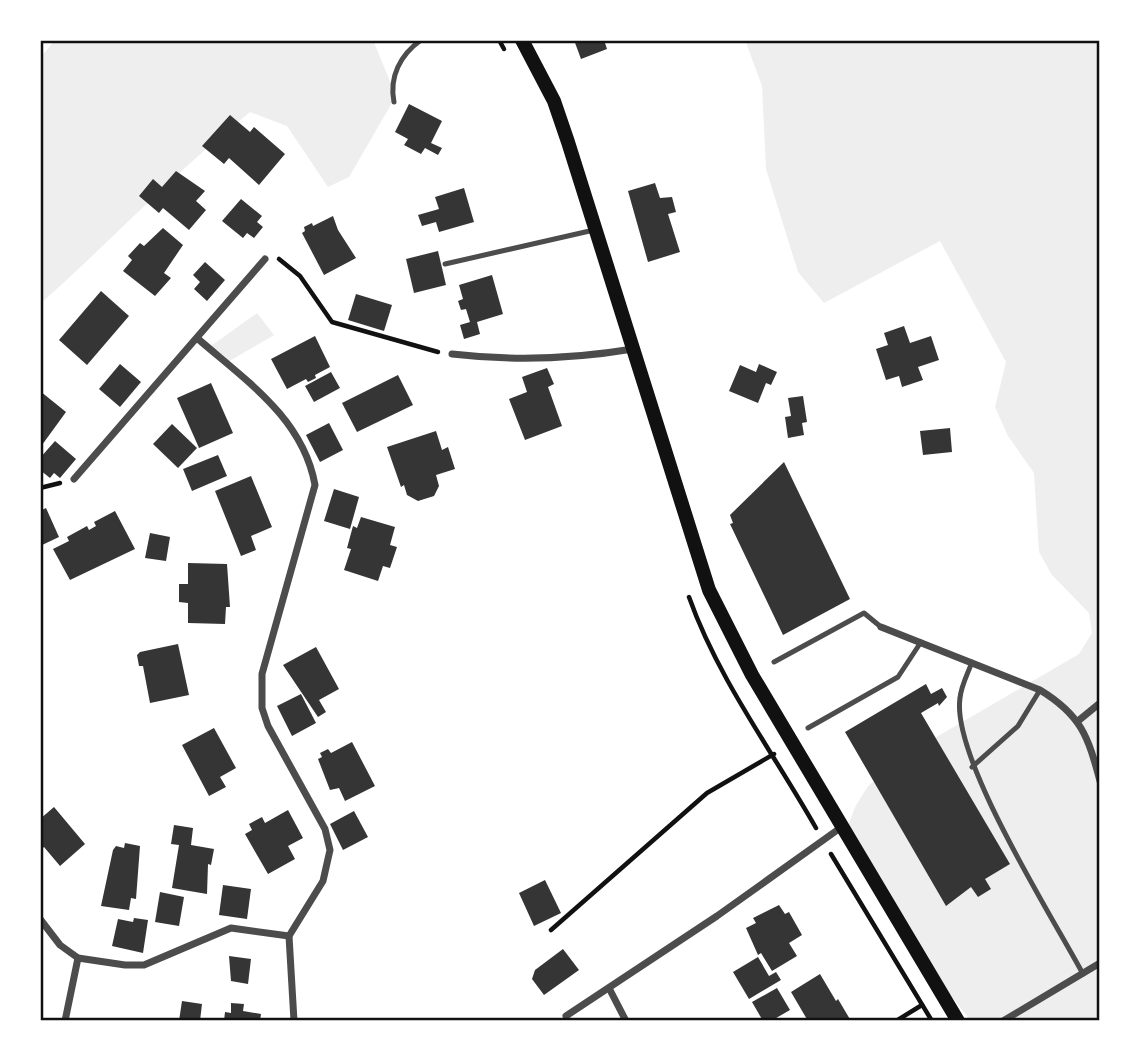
<svg xmlns="http://www.w3.org/2000/svg" width="1140" height="1061" font-family="'Libre Baskerville',serif">
  <style>
    .green { fill: #eee }
    .building { fill: #353535 }
    .lines { fill: none; stroke-linecap: round; stroke-linejoin: round }
    .path { stroke: #111; stroke-width: 4.5 }
    .service { stroke: #4c4c4c; stroke-width: 5 }
    .minor { stroke: #4c4c4c; stroke-width: 7 }
    .secondary { stroke: #111; stroke-width: 14 }
    .neatline { fill: none; stroke: #111; stroke-width: 2.5 }
  </style>
  <rect width="100%" height="100%" fill="#fff"/>
  <g class="green">
    <path d="M55,40h318l23,56 -47,81 -21,10 -41,-61 -37,-14c-74,59 -139,129 -210,192v-246z"/>
    <polygon points="745,40 1100,40 1100,1021 971,1021 914,949 845,834 855,807 868,786 909,753 1079,654 1092,633 1089,613 1052,575 1039,552 1034,473 1008,436 995,407 1006,362 940,241 824,303 798,272 766,169 762,86"/>
    <polygon points="257,313 274,335 226,363 208,348"/>
  </g>
  <g class="building">
    <polygon points="574,40 604,40 607,49 581,59"/>
    <polygon points="409,104 442,121 431,143 442,148 438,155 425,148 421,154 404,145 408,139 395,132"/>
    <polygon points="230,115 250,132 254,127 285,154 259,185 229,158 224,164 202,146"/>
    <polygon points="176,171 205,191 196,201 206,210 189,230 163,208 159,213 139,196 153,179 162,187"/>
    <polygon points="655,183 660,198 672,197 676,212 668,214 680,252 648,262 628,191"/>
    <polygon points="464,188 474,222 439,232 436,222 422,226 418,215 439,209 435,197"/>
    <polygon points="241,199 262,216 257,222 263,227 254,238 247,233 243,238 222,221"/>
    <polygon points="333,216 338,230 356,258 324,275 302,233 305,231 304,227 312,223 313,226"/>
    <polygon points="163,228 183,245 164,273 171,278 155,296 123,271 132,260 128,256 140,243 144,246"/>
    <polygon points="438,251 446,285 414,293 406,259"/>
    <polygon points="205,262 225,280 207,301 194,289 200,282 193,275"/>
    <polygon points="492,275 503,314 477,322 480,334 464,339 460,325 470,322 466,309 461,310 458,301 463,299 459,285"/>
    <polygon points="101,291 129,316 87,365 59,340"/>
    <polygon points="356,294 392,305 384,331 348,320"/>
    <polygon points="904,326 910,343 931,336 939,360 918,367 923,380 902,387 899,376 886,380 876,349 888,345 884,333"/>
    <polygon points="315,336 330,367 315,375 316,378 308,382 306,379 287,389 271,359"/>
    <polygon points="120,364 141,382 120,407 99,389"/>
    <polygon points="759,364 777,372 771,385 766,383 758,403 729,391 740,365 756,372"/>
    <polygon points="547,368 554,384 548,387 562,426 525,440 509,399 527,392 522,377"/>
    <polygon points="331,372 340,388 314,402 305,386"/>
    <polygon points="398,375 413,405 357,432 342,403"/>
    <polygon points="211,383 233,433 199,448 177,398"/>
    <polygon points="40,391 66,412 42,445 40,443"/>
    <polygon points="803,396 807,422 802,423 804,435 788,438 785,417 791,416 788,398"/>
    <polygon points="329,423 343,450 320,462 306,435"/>
    <polygon points="172,424 197,448 178,468 153,444"/>
    <polygon points="950,428 952,452 923,455 920,431"/>
    <polygon points="436,431 442,450 448,447 455,469 436,475 439,486 434,496 418,501 407,495 404,485 401,487 387,447"/>
    <polygon points="55,441 76,459 60,478 54,473 50,478 40,470 40,458"/>
    <polygon points="218,455 227,476 192,491 183,469"/>
    <polygon points="784,462 850,599 783,635 730,524 733,523 730,515"/>
    <polygon points="251,476 272,527 251,536 256,550 241,556 215,491"/>
    <polygon points="334,489 359,497 350,529 324,521"/>
    <polygon points="46,508 59,537 40,546 40,511"/>
    <polygon points="115,511 135,549 70,580 53,549 69,541 67,537 87,526 89,530 96,526 94,522"/>
    <polygon points="361,517 395,527 390,545 397,547 390,568 383,566 378,581 344,570 351,549 347,548 353,526 357,528"/>
    <polygon points="150,533 170,537 166,561 145,558"/>
    <polygon points="188,563 227,564 230,607 226,607 225,624 188,623 188,603 179,602 179,584 188,584"/>
    <polygon points="178,644 189,695 150,703 143,666 139,666 137,655 140,652"/>
    <polygon points="316,647 339,689 319,700 326,712 318,717 283,665"/>
    <polygon points="926,684 931,694 942,688 947,697 939,706 938,703 921,713 1010,864 985,879 991,889 978,897 971,887 946,906 845,732"/>
    <polygon points="301,694 316,723 292,736 277,706"/>
    <polygon points="214,728 236,768 220,777 226,787 209,796 182,745"/>
    <polygon points="352,742 375,786 345,801 339,788 330,790 318,759 322,757 320,753 328,749 331,753"/>
    <polygon points="54,807 85,844 60,866 44,847 40,850 40,819"/>
    <polygon points="288,810 303,838 288,846 295,859 268,874 245,834 252,830 249,824 262,817 265,823"/>
    <polygon points="354,811 368,837 343,850 330,824"/>
    <polygon points="174,825 193,828 191,845 214,849 211,865 208,864 207,894 172,888 179,845 171,844"/>
    <polygon points="125,843 140,846 136,899 131,898 129,910 101,906 113,850 116,846 124,848"/>
    <polygon points="545,880 561,913 534,926 519,893"/>
    <polygon points="223,885 251,889 247,919 219,915"/>
    <polygon points="160,892 184,897 179,926 155,922"/>
    <polygon points="779,905 785,914 789,912 802,935 789,943 797,956 772,971 761,953 758,955 746,928 756,923 753,918"/>
    <polygon points="134,918 148,920 143,953 112,946 118,919 133,922"/>
    <polygon points="563,949 579,970 544,995 532,979 535,970"/>
    <polygon points="229,956 251,959 248,984 231,981"/>
    <polygon points="758,957 769,976 776,972 781,980 749,999 733,972"/>
    <polygon points="820,974 836,1001 838,999 851,1021 808,1021 791,992"/>
    <polygon points="777,988 790,1010 771,1021 763,1021 752,1002"/>
    <polygon points="182,1001 202,1004 200,1021 179,1021"/>
    <polygon points="231,1003 244,1004 243,1011 261,1014 260,1021 224,1021 225,1012 231,1013"/>
  </g>
  <g class="lines">
    <g class="path">
      <polyline points="499,40 504,49"/>
      <polyline points="279,259 300,276 332,322 438,352"/>
      <polyline points="40,488 60,483"/>
      <path d="M689,597c29,82 84,155 127,231"/>
      <polyline points="831,854 932,1021"/>
      <polyline points="551,930 707,793 774,754"/>
      <polyline points="896,1021 922,1005"/>
    </g>
    <g class="service">
      <path d="M394,102c-5,-25 6,-47 27,-62"/>
      <polyline points="445,264 594,230"/>
      <polyline points="774,662 864,613 881,627"/>
      <path d="M972,662c-4,11 -11,24 -12,36 -9,59 92,218 123,276"/>
      <polyline points="808,728 898,677 921,642"/>
      <polyline points="972,767 1018,726 1040,690"/>
    </g>
    <g class="minor">
      <path d="M197,338c48,42 106,80 118,147l-53,189v34l6,18 57,103 5,21 -7,31 -34,55 5,85"/>
      <path d="M452,354c60,7 121,5 181,-5"/>
      <polyline points="74,479 265,259"/>
      <path d="M881,627l159,63c41,25 48,46 60,91"/>
      <polyline points="1078,721 1100,703"/>
      <polyline points="40,919 60,945 78,958 125,965 144,965 231,928 289,936"/>
      <polyline points="610,990 626,1021"/>
      <polyline points="566,1016 717,916 843,826"/>
      <polyline points="65,1021 78,958"/>
      <polyline points="1003,1021 1100,963"/>
    </g>
    <polyline class="secondary" points="522,40 554,101 568,142 709,590 752,675 958,1021"/>
  </g>
  <rect width="1140" height="1061" fill="none" stroke="#ffffff" stroke-width="84"/>
  <rect x="42" y="42" width="1056" height="977" class="neatline"/>
</svg>
